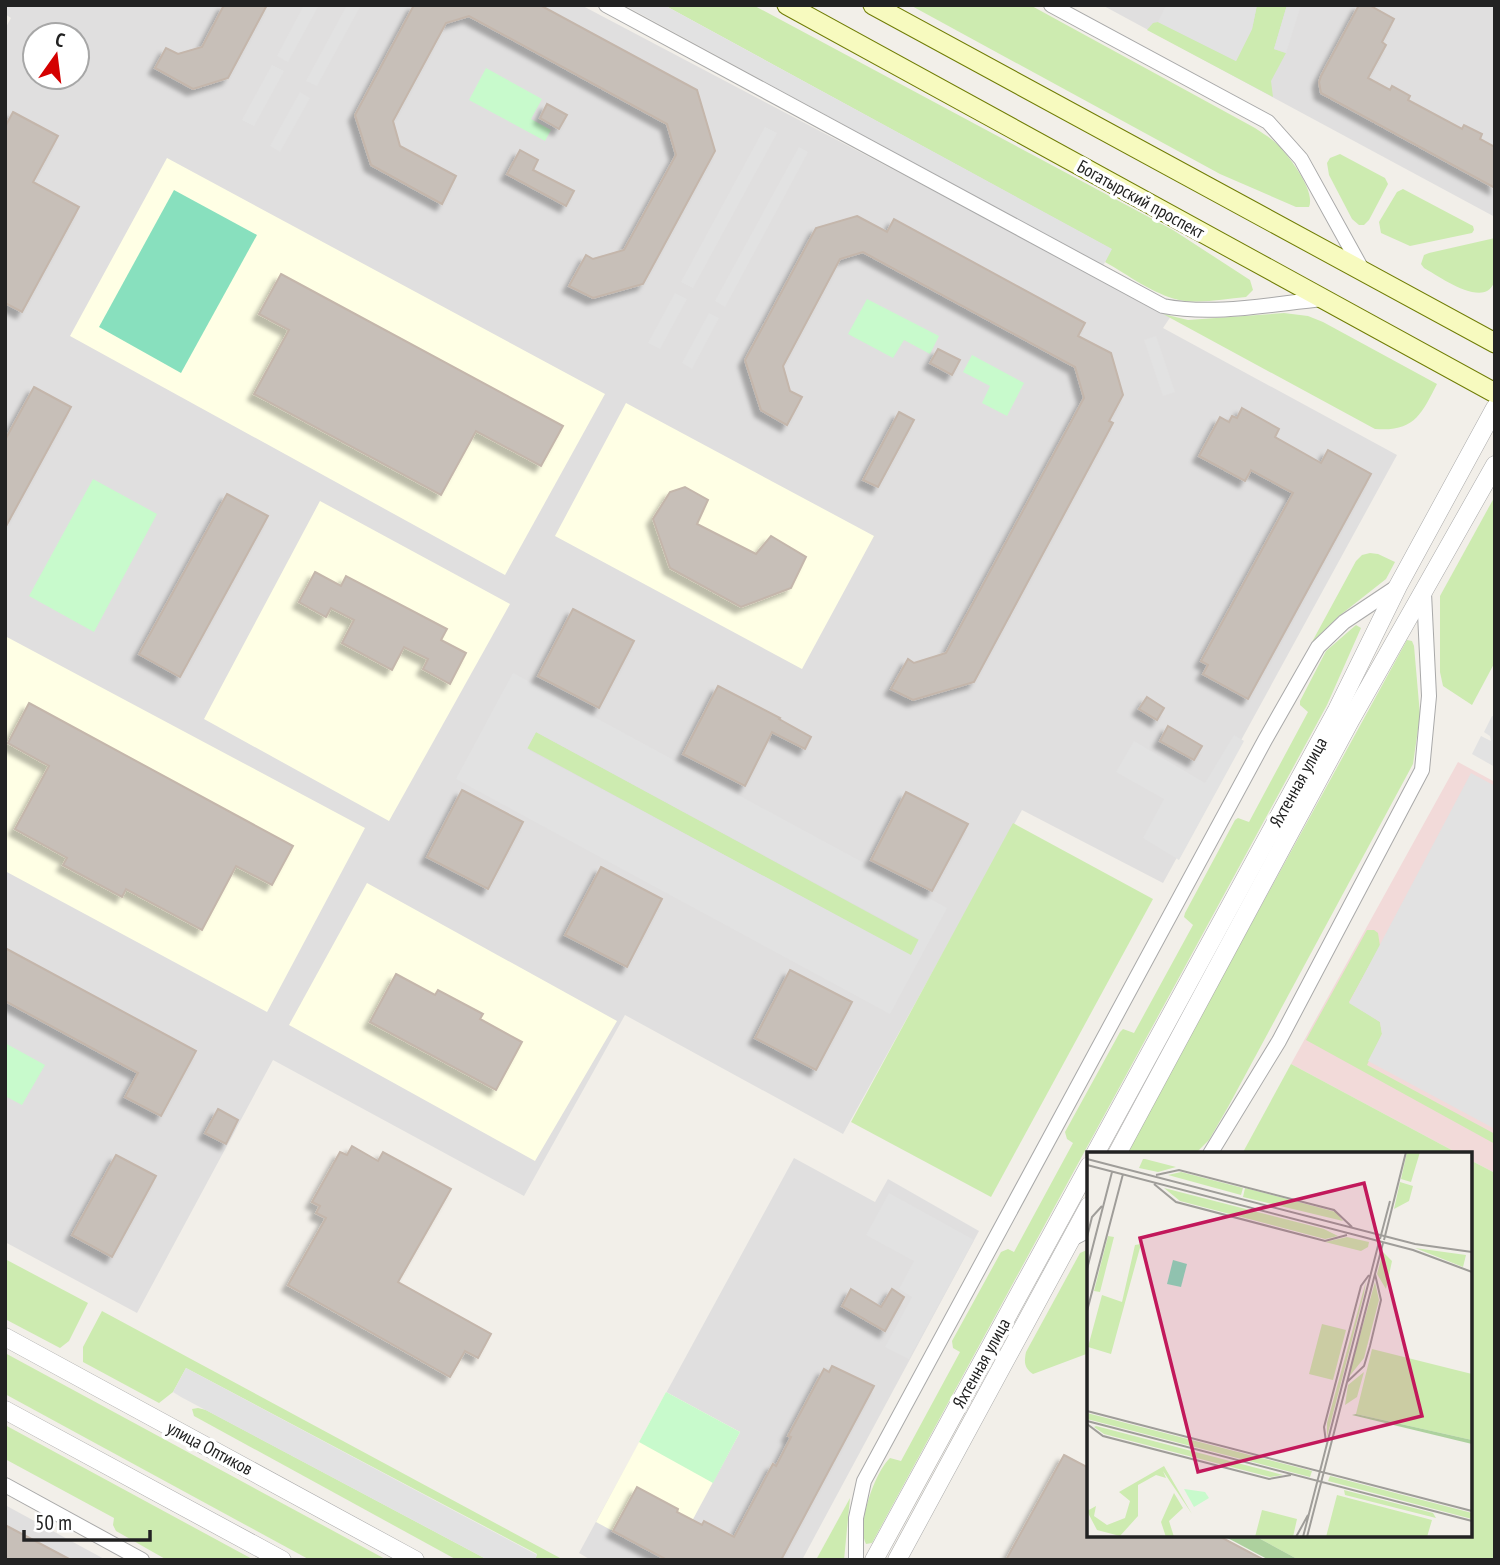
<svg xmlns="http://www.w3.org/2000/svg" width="1500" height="1565" font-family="'PT Sans Narrow',sans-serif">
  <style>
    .residential { fill: #e0dfdf; fill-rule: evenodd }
    .commercial { fill: #f2dad9 }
    .education { fill: #ffffe5 }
    .grass { fill: #cdebb0 }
    .forest { fill: #add19e }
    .park { fill: #c8facc }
    .pitch { fill: #88e0be }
    .parking { fill: #e2e2e2; fill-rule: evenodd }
    .building { fill: #c7bfb8; stroke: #c4b6ab; stroke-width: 2; filter: url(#shadow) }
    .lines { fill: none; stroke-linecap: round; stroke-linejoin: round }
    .minor-casing { stroke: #a9a9a9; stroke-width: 16 }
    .tertiary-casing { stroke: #a9a9a9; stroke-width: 19 }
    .secondary-casing { stroke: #707d05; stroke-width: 21 }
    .minor { stroke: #fff; stroke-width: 14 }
    .tertiary { stroke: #fff; stroke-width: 18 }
    .secondary { stroke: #f7fabf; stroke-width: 19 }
    .labels { text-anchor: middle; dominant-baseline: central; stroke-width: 7; stroke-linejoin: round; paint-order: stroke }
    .street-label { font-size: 18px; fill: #222; stroke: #fff }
    .inset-road { fill: none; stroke: #9f9d99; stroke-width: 2 }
    .view { fill: #c2185b; fill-opacity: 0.15; stroke: #c2185b; stroke-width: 3.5 }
    .inset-edge { fill: none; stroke: #222; stroke-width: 3.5 }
  </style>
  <defs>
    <filter id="shadow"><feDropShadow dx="-6" dy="6" stdDeviation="2" flood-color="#0004"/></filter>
  </defs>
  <rect width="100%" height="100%" fill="#f2efe9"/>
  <g class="residential">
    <path d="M5,5h576l590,311 -8,12 234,127 -234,428 -141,-73 -179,324 -218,-119 -101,181 -251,-136 -136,253 -132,-71v-1213l6,-11 -6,-4zM35,35h42v42h-42z"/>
    <polygon points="1102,5 1495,5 1495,217"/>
    <polygon points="794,1158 875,1202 888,1179 979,1231 802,1560 591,1560 579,1553"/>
    <polygon points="5,1505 106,1560 5,1560"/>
  </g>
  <polygon class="commercial" points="1458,762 1495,782 1495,1173 1470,1160 1470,1154 1459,1154 1291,1064"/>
  <g class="education">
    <polygon points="167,158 605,394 505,575 70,336"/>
    <polygon points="626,403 874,536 802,669 555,536"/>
    <polygon points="320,501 510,604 389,821 204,719"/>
    <polygon points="5,636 365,828 267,1012 5,871"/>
    <polygon points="367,883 617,1021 535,1161 289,1025"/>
    <polygon points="666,1392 740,1432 671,1560 667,1560 596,1522"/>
  </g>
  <g class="grass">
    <path d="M664,5h89l420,225 77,50 3,10 -7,7c-22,2 -45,7 -67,3 -26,-6 -51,-25 -74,-38l6,-13z"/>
    <path d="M910,5h120l225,123c7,5 16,10 22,16 12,12 39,47 32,63h-13l-76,-33z"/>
    <polygon points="1257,5 1287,5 1274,49 1286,53 1271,81 1273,97 1147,30 1153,23 1158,22 1236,61 1252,29"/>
    <polygon points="1340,154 1385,178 1388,184 1369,220 1364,225 1359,225 1352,219 1329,175 1327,163 1330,158"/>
    <polygon points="1403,189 1473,226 1474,230 1472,233 1410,246 1381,233 1379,222 1397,192"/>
    <path d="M1495,238c0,13 2,27 0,40 -6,35 -56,-2 -71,-10l-3,-4 3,-9 5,-2z"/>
    <path d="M1284,313l24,3 15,6 114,62c-16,31 -23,48 -62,45l-212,-115 25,6z"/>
    <polygon points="1495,496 1495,662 1472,705 1443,686 1440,672 1440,596"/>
    <polygon points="1370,553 1378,554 1395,562 1386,579 1339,616 1312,642 1356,561 1362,555"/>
    <path d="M1356,625l5,3 -34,77 -455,838 -6,1c-10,-19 9,-72 24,-86l11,3 59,-109 -7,-4 -1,-7 49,-89 7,-3 6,3 59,-109 -6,-4 -2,-7 55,-100 3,-3 11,4 59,-108 -9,-8 1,-4 50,-93 3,-2 11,4 59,-110 -8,-7v-4l26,-50z"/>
    <polygon points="1407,640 1412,641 1414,646 1420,715 1413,764 1228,1107 1209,1140 1195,1154 1125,1154"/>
    <polygon points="536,732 919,940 911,956 527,748"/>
    <polygon points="1013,823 1153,899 991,1197 851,1122"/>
    <polygon points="1367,930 1374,930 1378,933 1380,946 1349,1002 1380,1022 1382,1034 1367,1065 1495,1134 1495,1144 1306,1040"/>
    <polygon points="1291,1064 1459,1154 1242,1154"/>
    <polygon points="1470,1160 1495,1173 1495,1560 1299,1560 1253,1535 1470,1535"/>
    <path d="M1089,1249v104l-56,21c-9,-6 -9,-12 -7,-22l54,-99z"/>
    <polygon points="5,1259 88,1303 69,1341 60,1348 5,1319"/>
    <polygon points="102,1311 560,1558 559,1560 535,1560 537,1554 186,1368 173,1392 159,1403 83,1362 83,1347"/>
    <polygon points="5,1353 387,1560 310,1560 5,1394"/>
    <polygon points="198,1408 206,1410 488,1560 457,1560 194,1416 192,1409"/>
    <polygon points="5,1425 254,1560 167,1560 116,1531 113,1525 114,1518 5,1459"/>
    <polygon points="850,1498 844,1560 816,1560"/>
  </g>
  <polygon class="forest" points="1222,1535 1253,1535 1299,1560 1269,1560"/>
  <g class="park">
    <polygon points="486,68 542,99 531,119 551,130 545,141 469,100"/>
    <polygon points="867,299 939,336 930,354 904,340 893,358 848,334"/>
    <polygon points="972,355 1024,383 1007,416 982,403 990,386 963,372"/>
    <polygon points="93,479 157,514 94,632 29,596"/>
    <polygon points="5,1043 45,1065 22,1105 5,1096"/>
    <polygon points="666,1392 740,1432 713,1483 639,1442"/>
  </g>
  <polygon class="pitch" points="174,190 257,235 181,373 99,327"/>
  <g class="parking">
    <polygon points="304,5 319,5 288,62 277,56"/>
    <polygon points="347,5 361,5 317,86 306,81"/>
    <polygon points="624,5 664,5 1112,249 1103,266"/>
    <polygon points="1166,5 1257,5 1252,29 1236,61 1158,22"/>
    <polygon points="1287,5 1301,5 1286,53 1274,49"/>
    <polygon points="272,65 284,71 254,126 242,120"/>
    <polygon points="300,92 310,98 280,152 270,146"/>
    <polygon points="765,127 777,133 693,288 681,282"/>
    <polygon points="799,147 808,152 725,307 715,301"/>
    <polygon points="675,293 687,299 660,349 648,343"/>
    <polygon points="709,313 719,318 692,369 682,363"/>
    <polygon points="1156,336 1175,392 1163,396 1144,340"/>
    <path d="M513,673l434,235 -57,106 -434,-235zM536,732l383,207 -8,16 -384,-206z"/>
    <polygon points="1492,716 1495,717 1495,767 1472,754 1481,736 1491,741 1490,736 1484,732"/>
    <polygon points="1234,735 1244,741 1179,860 1143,838 1164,799 1116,772 1134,741 1205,783"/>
    <polygon points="1471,773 1495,786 1495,1129 1368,1061 1382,1034 1380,1022 1349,1003"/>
    <polygon points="889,1193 974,1240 909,1359 885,1347 912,1297 899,1289 914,1261 866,1235"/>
    <polygon points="186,1368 537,1555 535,1560 488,1560 181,1397 173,1392"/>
  </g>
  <g class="building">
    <polygon points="224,5 267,5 228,78 193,89 155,68 166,48 178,54 202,47"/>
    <polygon points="414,5 540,5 697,90 715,151 643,284 593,298 569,286 586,255 593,259 624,250 676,155 667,124 469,16 446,23 393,121 400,146 456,176 442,204 371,165 355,115"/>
    <polygon points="1359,5 1369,5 1394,19 1382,42 1386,45 1368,78 1390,90 1392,86 1410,96 1408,100 1462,129 1464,125 1482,134 1480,139 1495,147 1495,188 1321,93 1319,82 1321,76"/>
    <polygon points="547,104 567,115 559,129 540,118"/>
    <polygon points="13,112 58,136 33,182 79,207 22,312 5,303 5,127"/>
    <polygon points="520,150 538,160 533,170 574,191 566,206 507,174"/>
    <polygon points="857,216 887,232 894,219 1085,323 1078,336 1111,353 1123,395 1109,421 1113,423 974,682 913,700 891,689 908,659 914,663 946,653 1084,398 1075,367 863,252 840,259 783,366 790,391 802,397 787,425 761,410 745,360 816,228"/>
    <polygon points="281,274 563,426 541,466 476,431 441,495 254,394 289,330 259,314"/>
    <polygon points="938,349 960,360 952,375 930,363"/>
    <polygon points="34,387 71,407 5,528 5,440"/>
    <polygon points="1242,408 1279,429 1275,437 1321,463 1328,450 1371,474 1248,699 1203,674 1208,665 1201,661 1293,493 1251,470 1245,481 1199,456 1220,417 1229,422 1232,416 1237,418"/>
    <polygon points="899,412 914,420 878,487 863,480"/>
    <polygon points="685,487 708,500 697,524 756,554 771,536 806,557 791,588 741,607 670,568 653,519 670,492"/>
    <polygon points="227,494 268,516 180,677 139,654"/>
    <polygon points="315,572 341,586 346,576 447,629 441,640 466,653 450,684 423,669 428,659 404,647 392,670 342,643 354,620 331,608 326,617 299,602"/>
    <polygon points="573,609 634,641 599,708 538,676"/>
    <polygon points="718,686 780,718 779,719 811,737 805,749 772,732 745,786 683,754"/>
    <polygon points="1147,697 1164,708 1157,720 1139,709"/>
    <polygon points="29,703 293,846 272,885 236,866 202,930 126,889 122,897 63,865 67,858 15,829 49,766 8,743"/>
    <polygon points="1168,726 1202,746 1194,760 1160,741"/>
    <polygon points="462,790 523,822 488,889 427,857"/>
    <polygon points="906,792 968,824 932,891 871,860"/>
    <polygon points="601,867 662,899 627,967 565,935"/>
    <polygon points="5,948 196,1051 161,1116 125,1097 138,1073 5,1001"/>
    <polygon points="790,970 852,1002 816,1070 755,1038"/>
    <polygon points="396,974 435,995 438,990 483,1014 480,1019 522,1042 496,1090 370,1022"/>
    <polygon points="218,1109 238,1120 226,1144 205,1133"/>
    <polygon points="352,1146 378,1161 383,1152 451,1189 398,1282 491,1334 478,1358 465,1351 450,1377 288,1285 326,1218 316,1213 320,1206 312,1202 340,1152 347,1155"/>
    <polygon points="116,1155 156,1176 112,1257 72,1235"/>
    <polygon points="851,1289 881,1307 892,1289 904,1297 885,1331 842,1306"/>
    <polygon points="832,1366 874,1386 781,1560 667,1560 613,1531 637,1487 678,1509 677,1512 702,1525 704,1521 734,1537 773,1464 776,1466 791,1437 788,1436 824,1369 829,1372"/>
    <polygon points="1064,1455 1089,1468 1089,1535 1217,1535 1264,1560 1006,1560"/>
    <polygon points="5,1525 71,1560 5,1560"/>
  </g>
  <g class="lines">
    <g class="minor-casing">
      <g id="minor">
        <path d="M606,5l557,301c52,10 108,-2 160,-7"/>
        <polyline points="1051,5 1268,122 1301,159 1363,271"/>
        <polyline points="1210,1154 1279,1041 1422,770 1429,696 1424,593"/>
        <polyline points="1070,1240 1089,1230"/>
        <polyline points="5,1485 142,1560"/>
        <polyline points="856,1560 856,1518 864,1481 1265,740 1318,647 1344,622 1398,586"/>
      </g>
    </g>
    <g class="tertiary-casing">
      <g id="tertiary">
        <polyline points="1095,1154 1337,710 1398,586 1495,408"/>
        <polyline points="1117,1154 1351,719 1495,465"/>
        <polyline points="5,1337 415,1560"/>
        <polyline points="5,1410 282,1560"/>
        <polyline points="874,1560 1089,1166"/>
        <polyline points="897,1560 1089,1206"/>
      </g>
    </g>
    <g class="secondary-casing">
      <g id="secondary">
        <polyline points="787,5 1495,393"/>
        <polyline points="873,5 1495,343"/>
      </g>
    </g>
    <use href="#minor" class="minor"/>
    <use href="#tertiary" class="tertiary"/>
    <use href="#secondary" class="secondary"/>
  </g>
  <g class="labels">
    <g class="street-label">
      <text transform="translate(1141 199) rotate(29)">Богатырский проспект</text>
      <text transform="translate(1298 782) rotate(-61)">Яхтенная улица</text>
      <text transform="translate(981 1363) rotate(-61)">Яхтенная улица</text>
      <text transform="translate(210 1448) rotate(28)">улица Оптиков</text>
    </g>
  </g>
  <g transform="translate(1087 1152)">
    <rect width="385" height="385" fill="#f2efe9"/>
    <path d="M320,0h13l-9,30 -10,-3zM56,7h2l31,8 -18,5 -19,-4zM94,20l62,16 -2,7 -73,-20zM313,30l13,4 -4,15 -15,8zM77,36l160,41 14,7 -13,3 -145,-38zM158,36l91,24 7,9 -100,-24zM21,84l6,1 -14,55 -6,-1zM260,85l22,5 -1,5 -7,4 -36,-9zM54,92l-30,110 -23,-7 14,-52 20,7 13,-57zM328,96l51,7 -3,12zM296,100l9,9 -6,28 -9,-15zM279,129l-2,13 -37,143v-14zM288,130l4,18 -15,58 -16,20zM235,172l24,6 -13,50 -24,-6zM285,197l100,25v66l-116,-26zM277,220l-7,25 -12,8 3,-20zM0,261l225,58 -2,6 -223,-58zM7,275l2,-1 187,49 -13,2 -166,-43zM77,314l28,48 -29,-43 3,7 -10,-3 -18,10v31l-18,20 -23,-6 -10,-19 9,-5 -2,10 13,9 18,-7 5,-17 -11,-9zM243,324l142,37v6l-144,-38zM257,338l89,23 3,5 -91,-23zM87,341l9,15 -14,13 5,16h-8l-5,-15zM250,343l95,25 -5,17h-101zM175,358l35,9 -4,18h-38z" fill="#cdebb0"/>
    <path d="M269,262l116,26v4l-120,-29z" fill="#add19e"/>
    <path d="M97,337l21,3 4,6 -15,9z" fill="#c8facc"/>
    <path d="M86,108l14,4 -6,23 -14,-3z" fill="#88e0be"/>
    <path class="inset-road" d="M0,7l328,85 57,8M0,13l326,85 59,22M69,23l23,-5 155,40 18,17M67,32l22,18 149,39 22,-6M0,85l5,-20 10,-11M293,87l10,-38M297,88l22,-88M0,117l25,-97M0,159l36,-137M260,230l17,-16 6,-20 11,-46 -6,-26M0,259l385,100M0,269l385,100M0,272l16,12 166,43 22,-4M239,290l-2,-15 37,-141 8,-11M209,385l12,-22M216,385l76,-295M220,385l76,-294"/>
    <path class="view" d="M277,31l58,233 -224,56 -58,-234z"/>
    <rect width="385" height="385" class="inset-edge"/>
  </g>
  <rect width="1500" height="1565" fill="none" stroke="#222222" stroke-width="14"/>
  <g transform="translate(56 56) rotate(14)"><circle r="33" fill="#ffffff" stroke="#a7a7a7" stroke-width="2"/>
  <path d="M0-5L12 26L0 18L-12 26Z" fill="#d40000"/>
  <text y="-10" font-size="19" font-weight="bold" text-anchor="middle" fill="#222222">С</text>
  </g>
  <path d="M24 1530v10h126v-10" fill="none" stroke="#222222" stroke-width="3.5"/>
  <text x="35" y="1530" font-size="21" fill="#222222" stroke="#ffffff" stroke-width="5" paint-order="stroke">50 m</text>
</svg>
